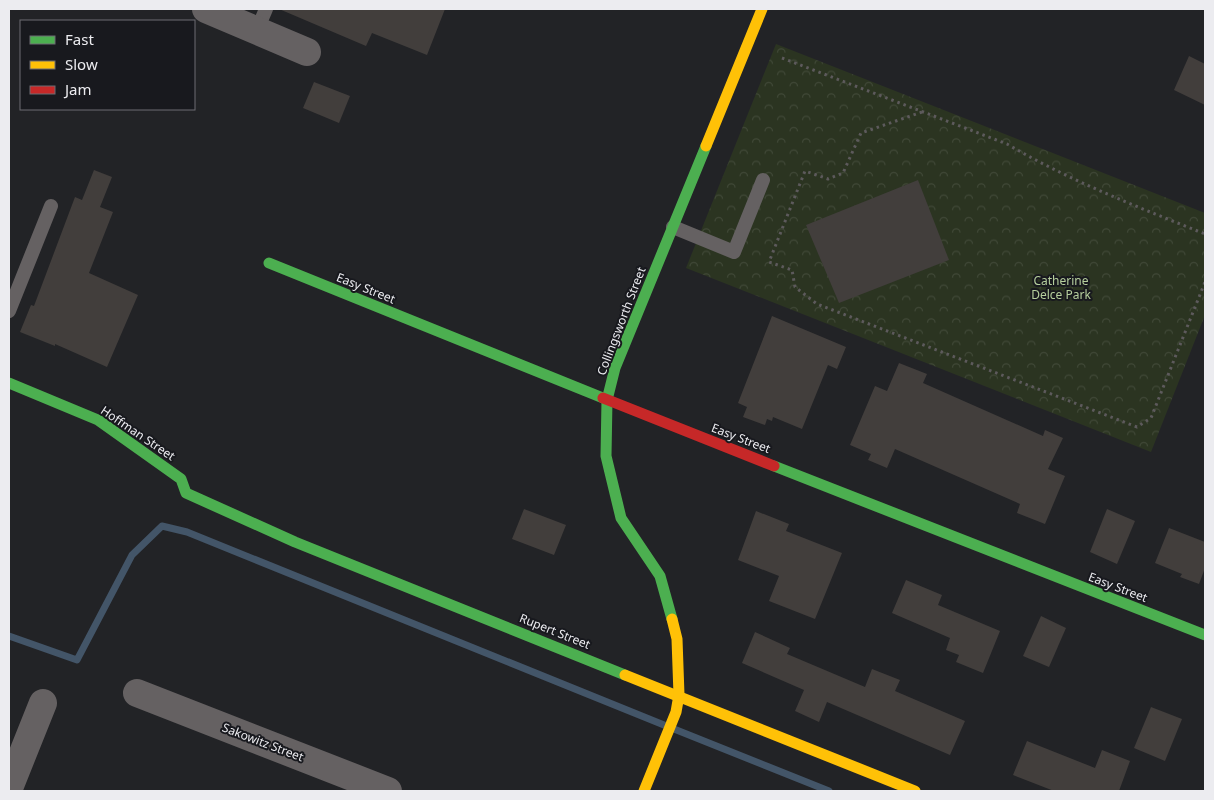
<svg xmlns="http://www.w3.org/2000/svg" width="1214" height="800" font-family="'Noto Sans',sans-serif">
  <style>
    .forest { fill: url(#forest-crowns) }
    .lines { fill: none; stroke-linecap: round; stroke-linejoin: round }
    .stream { stroke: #435568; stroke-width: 7 }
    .building { fill: #423e3c }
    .path { stroke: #5d5a5c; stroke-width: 3; stroke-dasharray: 2.5 4; stroke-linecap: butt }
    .lane { stroke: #656162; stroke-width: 14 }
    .street { stroke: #656162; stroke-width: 28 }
    .fast { stroke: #4caf50; stroke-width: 11 }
    .slow { stroke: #ffc107; stroke-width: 11 }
    .jam { stroke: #c62828; stroke-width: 11 }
    .labels { text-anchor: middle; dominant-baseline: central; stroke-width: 4; stroke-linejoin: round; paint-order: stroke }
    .park-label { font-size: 12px; fill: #b6cf9d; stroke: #18191e }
    .street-label { font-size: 12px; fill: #ececf0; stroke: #18191e }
  </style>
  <defs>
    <pattern id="forest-crowns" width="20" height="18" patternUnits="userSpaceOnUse" patternTransform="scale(1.25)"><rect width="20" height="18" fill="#2b3421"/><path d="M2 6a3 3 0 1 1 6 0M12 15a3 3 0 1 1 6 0" fill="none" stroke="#404837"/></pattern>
  </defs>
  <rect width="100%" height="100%" fill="#222326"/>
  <polygon class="forest" points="776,44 1205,213 1205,315 1151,452 686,268"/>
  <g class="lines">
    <g class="stream">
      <polyline points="9,636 77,660 132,555 162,526 187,532 664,725"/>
      <polyline points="674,729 829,791"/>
    </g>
  </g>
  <g class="building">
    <polygon points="279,9 445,9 427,55 372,33 366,46"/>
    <polygon points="1189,56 1205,64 1205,105 1174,90"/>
    <polygon points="314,82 350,96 339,123 303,108"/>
    <polygon points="94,170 112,177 100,207 113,212 89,273 138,295 107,367 55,344 55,346 20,332 31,305 34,306 75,197 82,200"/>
    <polygon points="918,180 949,260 839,303 806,225"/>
    <polygon points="772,316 846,347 837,369 828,365 802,429 773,417 772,421 767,419 765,425 743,417 747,407 738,403"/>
    <polygon points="899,363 927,374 923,383 1043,436 1045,430 1063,438 1048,469 1065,476 1045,524 1017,513 1020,504 895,449 887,468 868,460 871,454 850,445 875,386 887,391"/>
    <polygon points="524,509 566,525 554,555 512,539"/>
    <polygon points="1107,509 1135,521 1117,564 1090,552"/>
    <polygon points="756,511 789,524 786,531 842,553 815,619 769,601 779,576 738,560"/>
    <polygon points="1169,528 1205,542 1205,568 1199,584 1180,577 1182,574 1155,563"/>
    <polygon points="906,580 942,595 938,605 1000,631 983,673 956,662 959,655 946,650 950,638 892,613"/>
    <polygon points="1041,616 1066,628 1049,667 1023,656"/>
    <polygon points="755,632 790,648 787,654 865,687 872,669 900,680 895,691 965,721 950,755 827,702 819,722 795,711 804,690 742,663"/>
    <polygon points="1151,707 1182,719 1165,761 1134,748"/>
    <polygon points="1027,741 1095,768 1102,750 1130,761 1119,791 1054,791 1013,775"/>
  </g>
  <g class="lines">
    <g class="path">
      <path d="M782,58l225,86c63,37 131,63 198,90"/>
      <polyline points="922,112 861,133 843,173 828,179 805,171 769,262 792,270 795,287 817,304 1137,427 1151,418 1205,282"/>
    </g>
    <g class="lane">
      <polyline points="257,30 266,9"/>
      <polyline points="673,227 734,252 763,180"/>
      <polyline points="9,311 51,206"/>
    </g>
    <g class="street">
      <polyline points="206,9 307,52"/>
      <polyline points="137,693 388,791"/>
      <polyline points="9,788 43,703"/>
    </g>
    <g class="fast">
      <polyline points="269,263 603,398"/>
      <polyline points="9,383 98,420 181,479 186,493 295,542 625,675"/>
      <polyline points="774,466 1205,635"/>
      <polyline points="672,619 660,576 621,518 606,456 607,400 615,368 706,146"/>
    </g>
    <g class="slow">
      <polyline points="706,146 762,9"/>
      <polyline points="625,675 915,791"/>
      <polyline points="644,791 676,712 679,695 677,639 672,619"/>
    </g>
    <polyline class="jam" points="603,398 774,466"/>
  </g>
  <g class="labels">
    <g class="park-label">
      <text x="1061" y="280">Catherine<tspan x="1061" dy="14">Delce Park</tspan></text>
    </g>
    <g class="street-label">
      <text transform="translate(366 288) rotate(22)">Easy Street</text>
      <text transform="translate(621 321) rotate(-69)">Collingsworth Street</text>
      <text transform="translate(138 433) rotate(34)">Hoffman Street</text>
      <text transform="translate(741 438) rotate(21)">Easy Street</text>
      <text transform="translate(1118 587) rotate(21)">Easy Street</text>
      <text transform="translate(555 631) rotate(22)">Rupert Street</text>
      <text transform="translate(263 742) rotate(21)">Sakowitz Street</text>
    </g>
  </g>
  <rect width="1214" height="800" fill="none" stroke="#ececf0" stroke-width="20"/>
  <rect x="20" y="20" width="175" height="90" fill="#18191e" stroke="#6d6d72"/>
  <rect x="30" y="36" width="25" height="8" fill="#4caf50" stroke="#6d6d72"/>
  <text x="65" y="45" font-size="15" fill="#ececf0">Fast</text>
  <rect x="30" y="61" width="25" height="8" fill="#ffc107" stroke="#6d6d72"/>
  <text x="65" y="70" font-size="15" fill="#ececf0">Slow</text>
  <rect x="30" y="86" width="25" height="8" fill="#c62828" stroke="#6d6d72"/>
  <text x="65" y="95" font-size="15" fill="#ececf0">Jam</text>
</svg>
